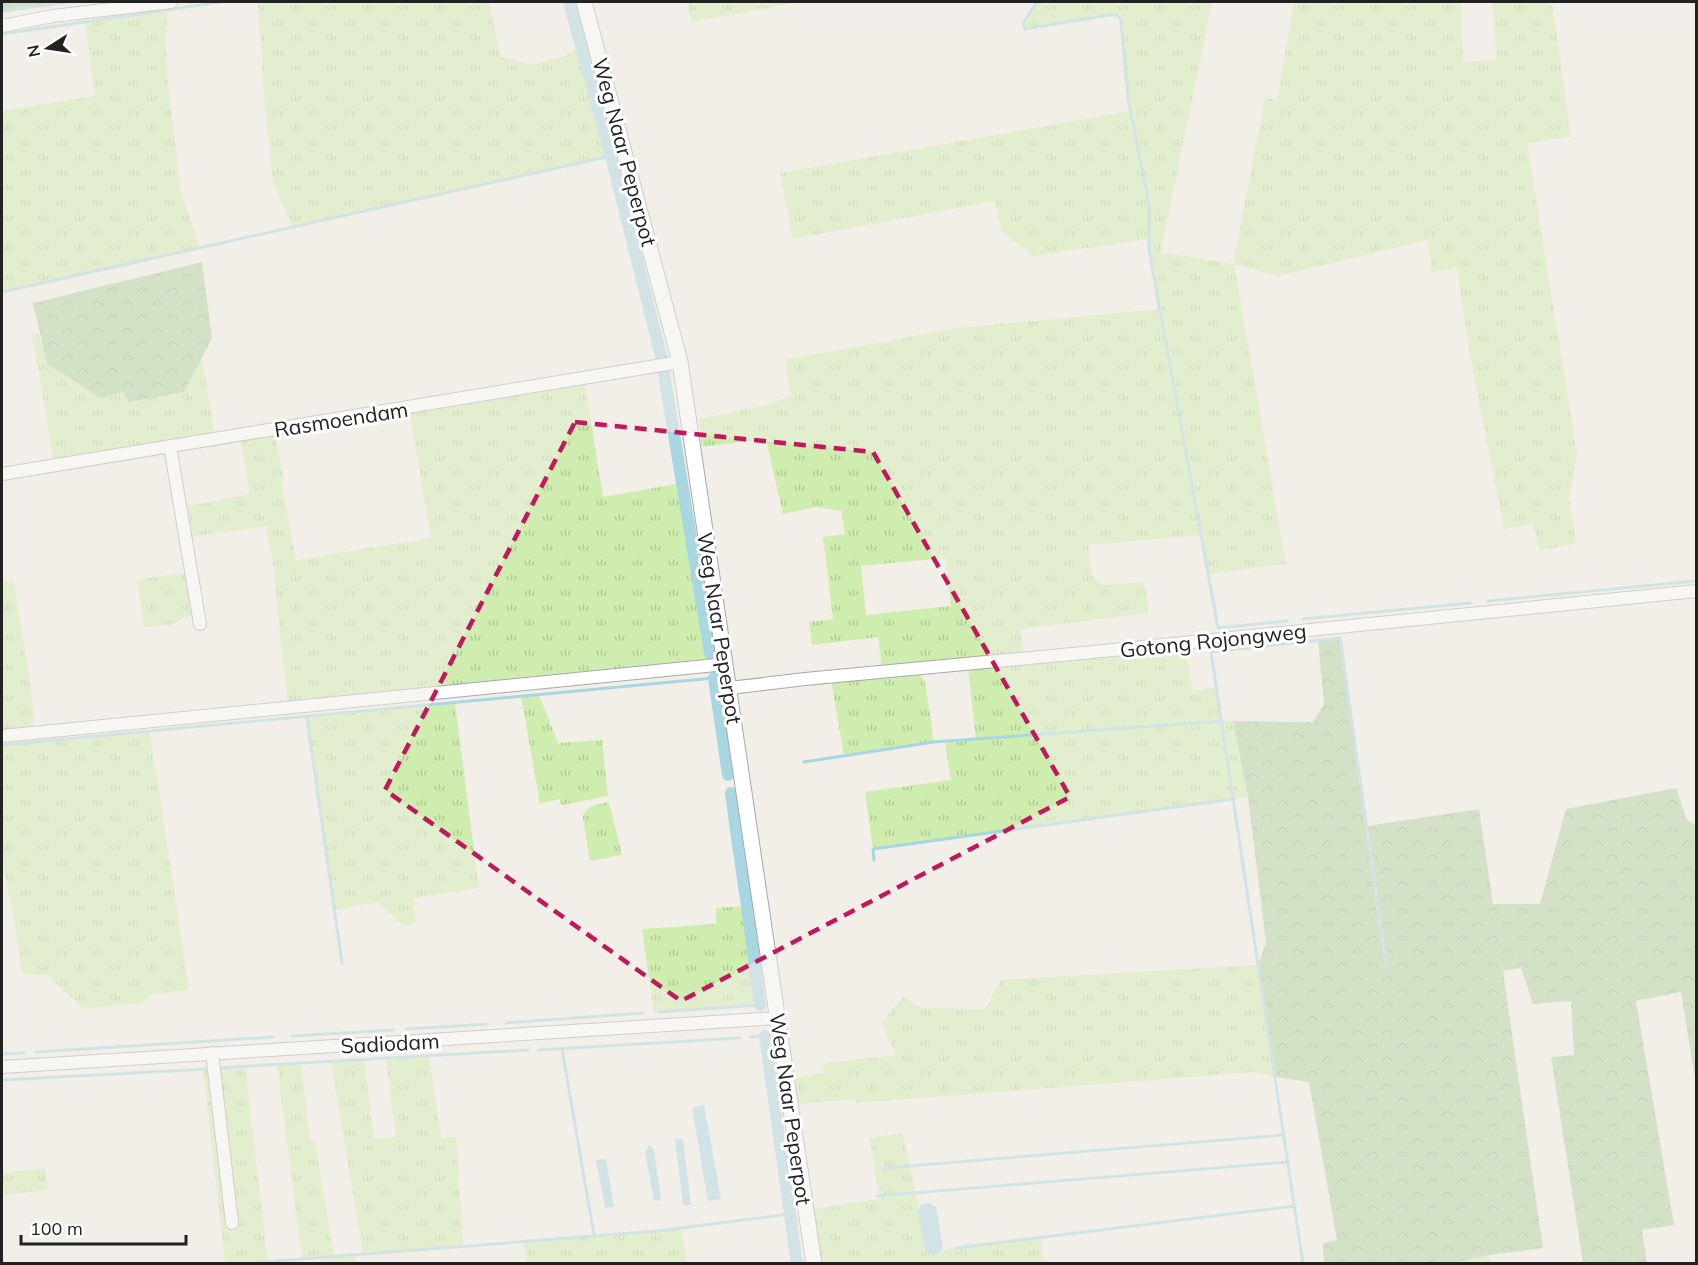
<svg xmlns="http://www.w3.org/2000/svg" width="1698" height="1265" font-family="Mulish,sans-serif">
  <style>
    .grass { fill: url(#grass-tufts); fill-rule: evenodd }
    .forest { fill: url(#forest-crowns) }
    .water { fill: #a8d6e1 }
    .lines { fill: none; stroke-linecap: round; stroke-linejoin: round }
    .stream { stroke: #a8d6e1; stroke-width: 3 }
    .canal { stroke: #a8d6e1; stroke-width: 12 }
    .minor-casing { stroke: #a9a9a9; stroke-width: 14 }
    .tertiary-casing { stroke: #a9a9a9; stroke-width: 17 }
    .minor { stroke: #fff; stroke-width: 12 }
    .tertiary { stroke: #fff; stroke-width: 15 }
    .marked { fill: none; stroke: #c2185b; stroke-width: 4.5; stroke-dasharray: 12 8; stroke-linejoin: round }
    .labels { text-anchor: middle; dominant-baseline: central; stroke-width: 6; stroke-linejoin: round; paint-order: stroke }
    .street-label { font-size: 21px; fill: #222; stroke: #fff }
  </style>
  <defs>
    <pattern id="grass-tufts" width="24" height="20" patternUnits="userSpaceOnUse" patternTransform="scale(1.5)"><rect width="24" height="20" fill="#cfedae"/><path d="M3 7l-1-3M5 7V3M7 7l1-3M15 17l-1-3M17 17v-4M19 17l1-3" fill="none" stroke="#b1cb95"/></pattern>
    <pattern id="forest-crowns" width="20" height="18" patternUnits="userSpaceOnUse" patternTransform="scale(1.5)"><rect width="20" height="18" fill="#aed39c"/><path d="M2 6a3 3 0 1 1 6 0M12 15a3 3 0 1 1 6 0" fill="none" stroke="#95b586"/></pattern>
  </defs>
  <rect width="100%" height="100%" fill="#f2efe9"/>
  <g class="grass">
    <polygon points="258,2 489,2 501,57 532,65 563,57 581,46 611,156 292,227 273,181 265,108"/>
    <polygon points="687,2 799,2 692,22"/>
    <path d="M1037,2h175l-51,250 72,12 32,-166 12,2 17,-98h167l2,60 34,-2 -5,-58h60l19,135 -44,6 50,311 -8,43 7,47 -37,6 -6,-26 -29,5 -33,-168 -14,-93 -25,4 -5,-32 -148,36 -45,-12 52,300 -78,10 -7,-39 -113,10 5,34 12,6 39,-3 5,31 -129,16 4,27 -142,11 -4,-30 -66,8 -3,-23 24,-3 -10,-82 22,-3 -4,-23 -25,-4 -33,7 -17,-75 -64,8 -3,-28 68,-14 24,-10 -6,-37h12l160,-30 203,-19 -11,-70 -117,17 -31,-26 -6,-29 -202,38 -13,-66 351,-62 -10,-90 -4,-6 -92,14 -2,-6zM945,558l6,48 -85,9 -5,-49z"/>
    <polygon points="168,9 165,41 169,93 181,192 200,247 2,292 2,111 95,96 85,22"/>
    <polygon points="38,333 48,364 123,392 184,392 202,358 215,435 54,461 32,334"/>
    <polygon points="585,384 603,497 682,483 711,661 287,702 273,564 266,526 189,537 184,507 250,494 241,440 275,435 284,479 281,480 296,560 431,538 410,413"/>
    <polygon points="189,572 195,613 170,625 144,627 137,580"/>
    <polygon points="14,580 35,717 31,729 2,731 2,582"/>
    <polygon points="1185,647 1193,691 1217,687 1223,721 1233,721 1248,797 873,849 865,792 951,780 945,742 976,739 968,668"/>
    <polygon points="918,673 925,681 934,742 844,756 831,680"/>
    <polygon points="539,695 558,743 602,740 608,796 562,805 559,799 540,804 521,696"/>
    <polygon points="455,703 479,888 413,898 416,924 404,926 378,902 334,910 307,717"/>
    <polygon points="150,732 189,990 150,995 142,1003 83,1009 47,975 22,974 13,913 2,861 2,745"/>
    <path d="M609,802l13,53 -32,6 -7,-43c2,-13 15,-13 26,-16z"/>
    <polygon points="747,906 758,1005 654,1013 642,929 716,924 716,908"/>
    <polygon points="1258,965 1275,1077 1254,1072 856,1103 855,1099 798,1104 794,1078 822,1074 826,1063 896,1055 881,1023 903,997 921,1008 985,1009 1001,980"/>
    <polygon points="429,1056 441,1138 456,1137 463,1245 363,1253 331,1062 364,1060 374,1139 396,1137 386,1059"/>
    <polygon points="301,1063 310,1141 315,1141 334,1255 355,1253 356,1263 322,1263 321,1256 302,1258 277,1065"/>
    <polygon points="245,1067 268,1261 225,1263 203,1069"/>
    <polygon points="903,1133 919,1209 925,1250 927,1253 939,1253 942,1250 955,1248 1041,1237 1044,1263 822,1263 813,1209 879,1199 870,1138"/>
    <polygon points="45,1168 48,1190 4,1195 2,1173"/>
    <polygon points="681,1228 687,1263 527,1263 524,1240"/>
    <polygon points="1490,1255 1491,1263 1453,1264"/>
  </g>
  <g class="forest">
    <polygon points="2,2 51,2 52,4 2,11"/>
    <polygon points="202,262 212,338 184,392 129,402 123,392 101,398 47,364 33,303"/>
    <polygon points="1340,638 1367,826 1479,809 1493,904 1540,904 1566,809 1676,788 1687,820 1696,825 1696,1085 1681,992 1636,1001 1674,1225 1642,1230 1647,1263 1583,1263 1551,1057 1574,1055 1571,1001 1533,1004 1521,968 1503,971 1543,1248 1490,1255 1453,1263 1324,1263 1323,1243 1337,1240 1309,1082 1275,1077 1258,965 1266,943 1248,797 1233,721 1313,722 1324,704 1318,641"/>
  </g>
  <g class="water">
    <polygon points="704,1105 721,1199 708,1201 692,1108"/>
    <polygon points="675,1139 683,1139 691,1205 683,1205"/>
    <polygon points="649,1145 654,1150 661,1199 658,1201 654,1200 645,1152"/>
    <polygon points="606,1159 614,1207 605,1208 596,1160"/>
    <path d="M929,1203l7,4 7,40c-3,9 -12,9 -18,3l-7,-38 3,-7z"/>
  </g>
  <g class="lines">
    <g class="stream">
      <polyline points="1037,2 1023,23 1025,29 1110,15 1117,15 1121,21 1128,98 1149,204 1149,250 1218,628 1287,621"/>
      <polyline points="2,11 69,2"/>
      <polyline points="2,34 221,2"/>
      <polyline points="2,292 611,156"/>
      <polyline points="1488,601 1696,581"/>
      <polyline points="1303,619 1470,603"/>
      <polyline points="307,718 342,963"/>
      <polyline points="2,745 714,678"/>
      <polyline points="804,762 934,742 1223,721"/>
      <polyline points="874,860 873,849 1233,799"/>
      <polyline points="659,1012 760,1005"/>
      <polyline points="506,1023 643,1013"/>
      <polyline points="406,1029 488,1024"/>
      <polyline points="292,1036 394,1030"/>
      <polyline points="751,1037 765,1036"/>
      <polyline points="562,1049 594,1235"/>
      <polyline points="538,1050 740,1038"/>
      <polyline points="36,1052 273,1037"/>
      <polyline points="2,1054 24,1053"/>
      <polyline points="216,1068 528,1050"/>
      <polyline points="2,1080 209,1069"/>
      <polyline points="884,1168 1284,1135"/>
      <polyline points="877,1196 1288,1162"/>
      <polyline points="955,1248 1295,1206"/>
      <polyline points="239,1264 658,1231 790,1214"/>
      <polyline points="1303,1264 1211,652 1340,638 1386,964"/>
    </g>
    <g class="canal">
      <polyline points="569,2 611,156 661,356"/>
      <polyline points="664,374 710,653"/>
      <polyline points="714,678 728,775"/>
      <polyline points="731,793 739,852"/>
      <polyline points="740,857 745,894"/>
      <polyline points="746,899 760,1005"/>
      <polyline points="765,1036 797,1264"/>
    </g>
    <g class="minor-casing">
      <g id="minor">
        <polyline points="2,26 53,16 171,2"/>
        <polyline points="170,446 200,624"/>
        <polyline points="2,474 680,362"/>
        <polyline points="730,688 805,679 1083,653 1696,591"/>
        <polyline points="2,736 726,664"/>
        <polyline points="212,1053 232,1223"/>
        <polyline points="2,1067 778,1018"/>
      </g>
    </g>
    <g class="tertiary-casing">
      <polyline id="tertiary" points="584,2 680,362 814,1264"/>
    </g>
    <use href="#minor" class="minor"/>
    <use href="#tertiary" class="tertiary"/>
  </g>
  <path d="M0 0H1698V1265H0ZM575,422l298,30 197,345 -389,204 -296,-211z" fill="#f2efe9" fill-opacity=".55" fill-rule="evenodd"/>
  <path class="marked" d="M575,422l298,30 197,345 -389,204 -296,-211z"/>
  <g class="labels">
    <g class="street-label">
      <text transform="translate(625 152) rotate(75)">Weg Naar Peperpot</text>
      <text transform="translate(341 419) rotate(-9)">Rasmoendam</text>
      <text transform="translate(720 628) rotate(81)">Weg Naar Peperpot</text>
      <text transform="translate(1213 640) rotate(-6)">Gotong Rojongweg</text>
      <text transform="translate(390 1043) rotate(-3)">Sadiodam</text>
      <text transform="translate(791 1109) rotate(82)">Weg Naar Peperpot</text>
    </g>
  </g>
  <rect width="1698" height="1265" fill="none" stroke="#222222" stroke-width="6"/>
  <g transform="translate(48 48) rotate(258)" stroke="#ffffff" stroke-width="4.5" paint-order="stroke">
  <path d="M0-4.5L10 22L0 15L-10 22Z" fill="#222222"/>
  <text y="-9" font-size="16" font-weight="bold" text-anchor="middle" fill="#222222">N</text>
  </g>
  <path d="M21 1235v9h165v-9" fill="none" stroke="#222222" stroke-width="3"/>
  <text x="30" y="1235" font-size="18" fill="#222222" stroke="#ffffff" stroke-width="4.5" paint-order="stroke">100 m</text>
</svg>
